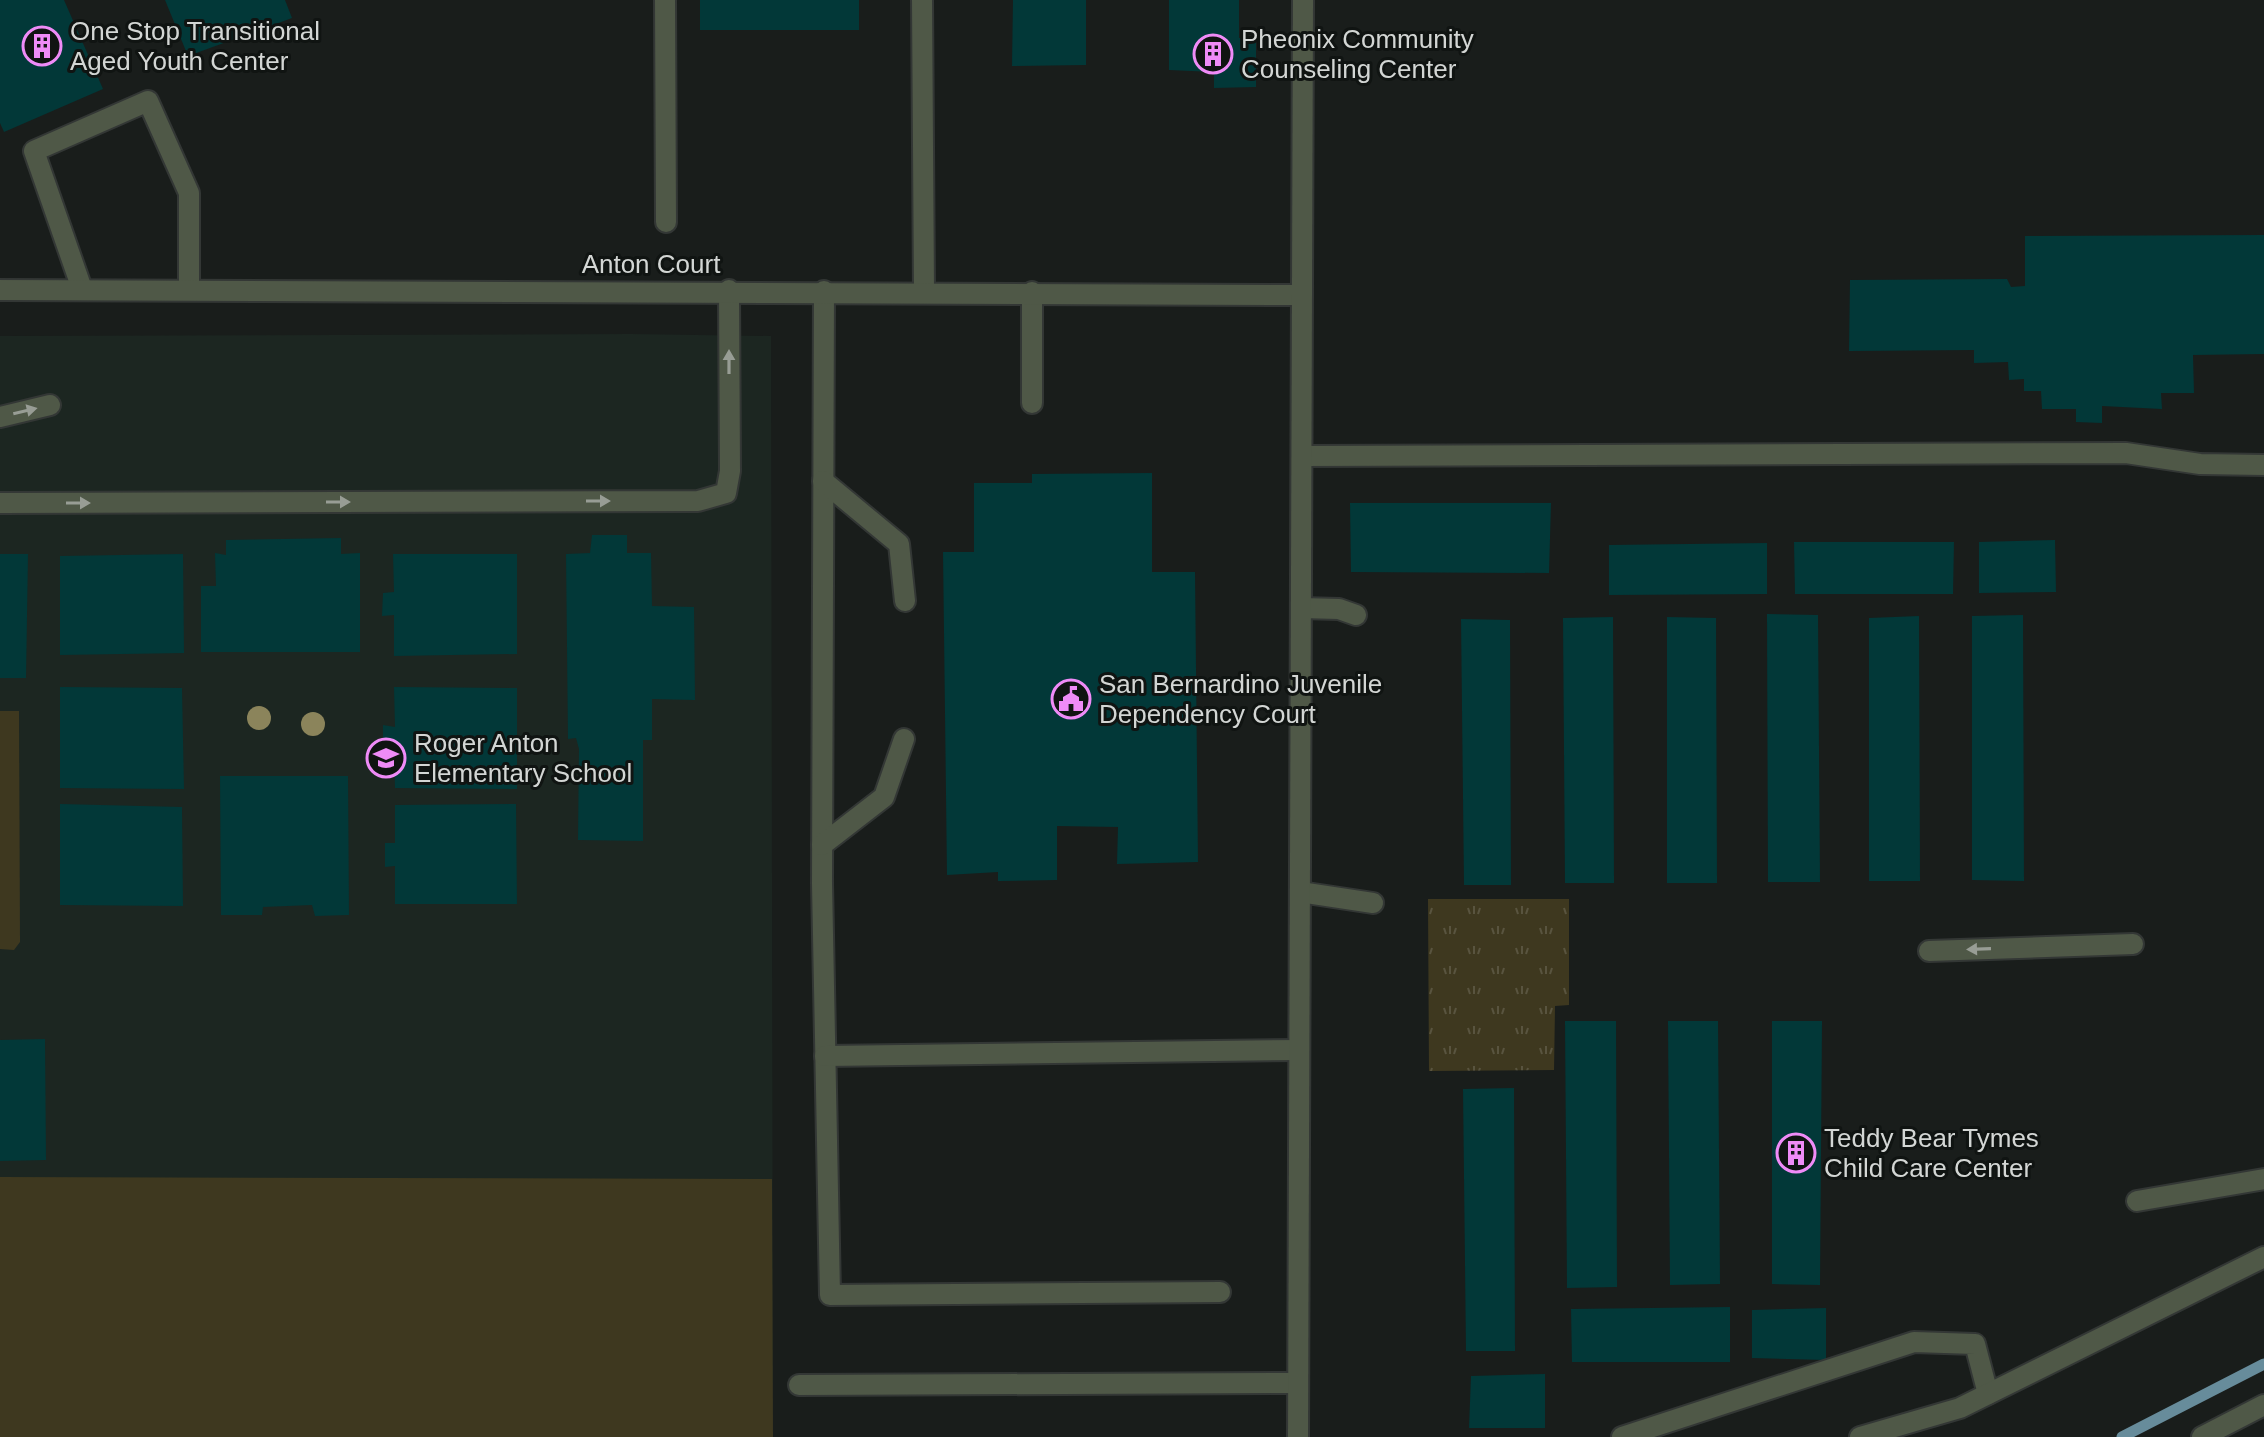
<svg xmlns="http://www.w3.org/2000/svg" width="2264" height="1437" font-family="Helvetica,sans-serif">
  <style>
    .built { fill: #1c2621 }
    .grass { fill: url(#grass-tufts) }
    .pitch { fill: #3e381f }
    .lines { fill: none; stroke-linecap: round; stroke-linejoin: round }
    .stream { stroke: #678c9b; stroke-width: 11 }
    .building { fill: #023838 }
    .lane-casing { stroke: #333735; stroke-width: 24 }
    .street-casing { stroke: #333735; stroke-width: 24 }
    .lane { stroke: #4f5847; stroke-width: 20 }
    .street { stroke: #4f5847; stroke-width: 20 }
    .tree { fill: #8b845b }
    .oneway { fill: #989d95 }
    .labels { text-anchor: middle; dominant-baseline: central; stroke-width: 6; stroke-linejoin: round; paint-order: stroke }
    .poi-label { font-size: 26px; fill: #d3d6d4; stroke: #101412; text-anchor: start }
    .street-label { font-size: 26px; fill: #d3d6d4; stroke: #101412 }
  </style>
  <defs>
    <pattern id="grass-tufts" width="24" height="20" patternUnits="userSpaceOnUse" patternTransform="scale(2)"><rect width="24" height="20" fill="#3e381f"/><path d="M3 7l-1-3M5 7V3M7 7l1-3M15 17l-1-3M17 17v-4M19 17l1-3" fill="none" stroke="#59543f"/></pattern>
  </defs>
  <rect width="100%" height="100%" fill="#191d1b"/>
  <polygon class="built" points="631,334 771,336 773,1437 0,1437 0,336"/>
  <polygon class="grass" points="1428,899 1569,899 1569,1005 1555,1006 1554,1070 1429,1071"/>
  <g class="pitch">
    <polygon points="0,711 19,711 20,942 14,950 0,949"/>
    <polygon points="0,1177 772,1179 773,1437 0,1437"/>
  </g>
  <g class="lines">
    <polyline class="stream" points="2122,1437 2264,1364"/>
  </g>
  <g class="building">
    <polygon points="0,0 64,0 103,89 4,132 0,123"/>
    <polygon points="165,0 285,0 292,18 188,56"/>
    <rect x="700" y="0" width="159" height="30"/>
    <polygon points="1013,0 1086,0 1086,65 1012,66"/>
    <polygon points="1169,0 1239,0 1239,38 1256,37 1256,87 1214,88 1214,72 1169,70"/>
    <polygon points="2264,235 2264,354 2193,355 2194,393 2161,393 2162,409 2102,406 2102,423 2076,422 2076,409 2042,409 2041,391 2024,391 2024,379 2009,380 2008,362 1974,363 1974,350 1849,351 1850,280 2007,279 2011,287 2025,286 2025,236"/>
    <polygon points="1152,473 1152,572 1195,572 1198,862 1117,864 1118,827 1057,826 1057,880 998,881 998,872 947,875 943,552 974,552 974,483 1032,483 1032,474"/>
    <polygon points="1350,503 1551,503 1549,573 1351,572"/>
    <polygon points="592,535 627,535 627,553 651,553 652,606 694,607 695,700 652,699 652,740 643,740 643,841 578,840 579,749 576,738 568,739 566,554 590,553"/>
    <polygon points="341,538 341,554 360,553 360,652 201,652 201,586 216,586 215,553 226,555 226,540"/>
    <polygon points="2055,540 2056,592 1979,593 1979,542"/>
    <polygon points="1794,542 1954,542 1953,594 1795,594"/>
    <polygon points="1767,543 1767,594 1609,595 1609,545"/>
    <polygon points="0,554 28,554 26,678 0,678"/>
    <polygon points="183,554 184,653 60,655 60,556"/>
    <polygon points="393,554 517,554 517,654 394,656 394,615 382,616 383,593 394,592"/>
    <polygon points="1767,614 1818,615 1820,882 1768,882"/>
    <polygon points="2023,615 2024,881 1972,880 1972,616"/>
    <polygon points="1919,616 1920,881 1869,881 1869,618"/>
    <polygon points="1613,617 1614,883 1565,883 1563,618"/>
    <polygon points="1667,617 1716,618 1717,883 1667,883"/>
    <polygon points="1461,619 1510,620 1511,885 1464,885"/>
    <polygon points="60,687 182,688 184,789 60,788"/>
    <polygon points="394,687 517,688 517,789 395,788 394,749 383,749 383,725 395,727"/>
    <polygon points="220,776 348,776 349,915 315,916 312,905 263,907 262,915 221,915"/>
    <polygon points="60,804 182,807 183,906 60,905"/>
    <polygon points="516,804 517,904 395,904 395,866 385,867 385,843 395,843 395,805"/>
    <polygon points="1565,1021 1616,1021 1617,1287 1567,1288"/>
    <polygon points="1668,1021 1718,1021 1720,1284 1670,1285"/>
    <polygon points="1772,1021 1822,1021 1820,1285 1772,1284"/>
    <polygon points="45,1039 46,1160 0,1161 0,1040"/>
    <polygon points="1514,1088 1515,1351 1466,1351 1463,1089"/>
    <polygon points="1730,1307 1730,1362 1572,1362 1571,1309"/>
    <polygon points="1826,1308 1826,1360 1752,1358 1752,1310"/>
    <polygon points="1545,1374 1545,1428 1469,1428 1471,1376"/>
  </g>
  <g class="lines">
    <g class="lane-casing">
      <g id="lane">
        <polyline points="922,0 924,291"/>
        <polyline points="82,289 34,151 148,101 189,193 189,288"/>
        <polyline points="824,291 822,883 830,1295 1220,1292"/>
        <polyline points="1032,292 1032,403"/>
        <polyline points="0,417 50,405"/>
        <polyline points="1302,456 2126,453 2200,464 2264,465"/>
        <polyline points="823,481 899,544 905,601"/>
        <polyline points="0,503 698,501 726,493 730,471 729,290"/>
        <polyline points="1301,608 1339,609 1356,615"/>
        <polyline points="822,845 884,797 904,739"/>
        <polyline points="1300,892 1373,903"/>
        <polyline points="1929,951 2133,944"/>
        <polyline points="825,1056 1299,1050"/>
        <polyline points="2137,1201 2264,1179"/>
        <polyline points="1622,1437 1914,1342 1975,1344 1988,1394"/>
        <polyline points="2202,1437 2264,1405"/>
      </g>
    </g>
    <g class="street-casing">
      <g id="street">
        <polyline points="665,0 666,222"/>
        <polyline points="0,290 1302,295"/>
        <polyline points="799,1385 1298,1383"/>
        <polyline points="1298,1437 1303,0"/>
        <polyline points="1860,1437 1960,1408 2264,1257"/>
      </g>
    </g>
    <use href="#lane" class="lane"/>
    <use href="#street" class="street"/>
  </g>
  <g class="tree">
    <circle cx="259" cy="718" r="12"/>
    <circle cx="313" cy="724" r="12"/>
  </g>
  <defs><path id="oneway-solid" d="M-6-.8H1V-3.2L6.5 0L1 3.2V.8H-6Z" transform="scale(2)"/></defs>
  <g class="oneway">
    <use href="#oneway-solid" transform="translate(729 362) rotate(-90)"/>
    <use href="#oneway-solid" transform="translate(25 411) rotate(-13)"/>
    <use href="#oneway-solid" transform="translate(598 501)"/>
    <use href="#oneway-solid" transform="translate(338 502)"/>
    <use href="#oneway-solid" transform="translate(78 503)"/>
    <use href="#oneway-solid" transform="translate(1979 949) rotate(178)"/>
  </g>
  <defs>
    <g id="building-ring" transform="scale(2)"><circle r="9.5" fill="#101412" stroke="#ef8bf7" stroke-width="1.5"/><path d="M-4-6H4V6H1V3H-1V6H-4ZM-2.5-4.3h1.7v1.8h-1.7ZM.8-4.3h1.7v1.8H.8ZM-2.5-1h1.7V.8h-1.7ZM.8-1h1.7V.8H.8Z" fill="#ef8bf7"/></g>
    <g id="civic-ring" transform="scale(2)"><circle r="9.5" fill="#101412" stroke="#ef8bf7" stroke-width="1.5"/><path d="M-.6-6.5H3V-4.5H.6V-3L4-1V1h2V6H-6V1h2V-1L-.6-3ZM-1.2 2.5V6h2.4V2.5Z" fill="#ef8bf7"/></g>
    <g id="school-ring" transform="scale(2)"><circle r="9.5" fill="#101412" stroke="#ef8bf7" stroke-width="1.5"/><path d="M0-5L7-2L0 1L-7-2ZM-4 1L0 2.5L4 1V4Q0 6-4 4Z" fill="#ef8bf7"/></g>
  </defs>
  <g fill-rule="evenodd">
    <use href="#building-ring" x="42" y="46"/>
    <use href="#building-ring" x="1213" y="54"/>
    <use href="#civic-ring" x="1071" y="699"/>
    <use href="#school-ring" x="386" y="758"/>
    <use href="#building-ring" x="1796" y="1153"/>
  </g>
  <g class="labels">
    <g class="poi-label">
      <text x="70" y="31">One Stop Transitional<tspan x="70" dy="30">Aged Youth Center</tspan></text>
      <text x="1241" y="39">Pheonix Community<tspan x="1241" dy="30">Counseling Center</tspan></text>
      <text x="1099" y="684">San Bernardino Juvenile<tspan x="1099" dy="30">Dependency Court</tspan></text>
      <text x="414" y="743">Roger Anton<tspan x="414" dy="30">Elementary School</tspan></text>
      <text x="1824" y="1138">Teddy Bear Tymes<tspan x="1824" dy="30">Child Care Center</tspan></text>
    </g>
    <g class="street-label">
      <text x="651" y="264">Anton Court</text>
    </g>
  </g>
</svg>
